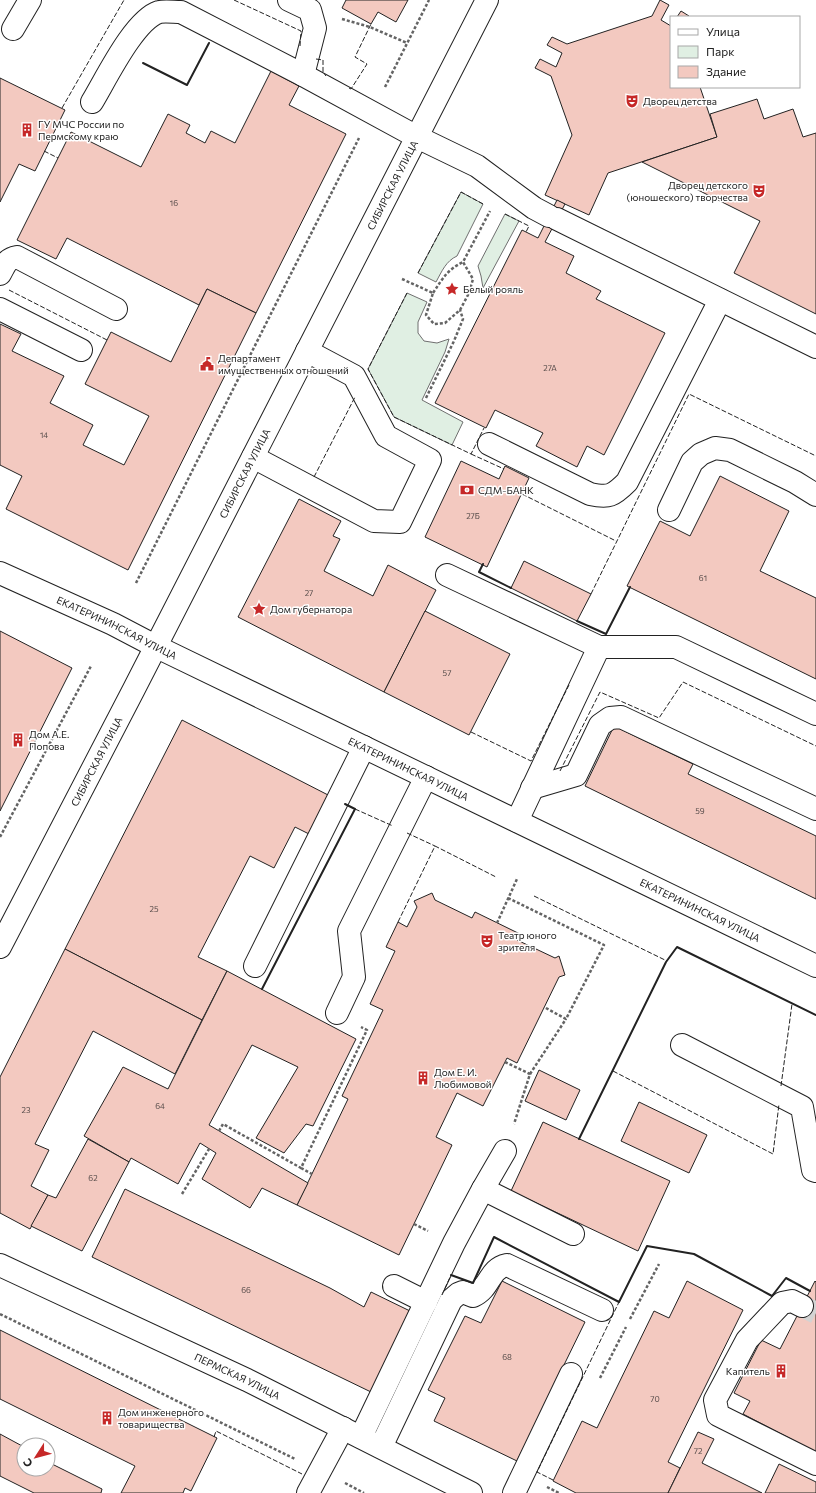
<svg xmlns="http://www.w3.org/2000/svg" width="816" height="1493" font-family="Commissioner,sans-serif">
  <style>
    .green { fill: #e0efe3; stroke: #6f6f6f }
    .building { fill: #f3c9c0; stroke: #222 }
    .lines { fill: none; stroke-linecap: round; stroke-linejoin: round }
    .minor-tunnel { stroke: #d3d3d3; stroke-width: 22; stroke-dasharray: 22 11; stroke-linecap: butt }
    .minor-casing { stroke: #222; stroke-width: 24 }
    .major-casing { stroke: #222; stroke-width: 24 }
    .path { stroke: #646464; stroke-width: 2.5; stroke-dasharray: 3 2; stroke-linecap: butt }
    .minor { stroke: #fff; stroke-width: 22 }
    .major { stroke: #fff; stroke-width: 22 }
    .fence { stroke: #222; stroke-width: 1; stroke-dasharray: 5 2; stroke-linecap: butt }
    .wall { stroke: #222; stroke-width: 2 }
    .labels { text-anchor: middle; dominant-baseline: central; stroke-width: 3; stroke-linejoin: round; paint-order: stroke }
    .number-label { font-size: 8px; fill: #564c4a }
    .poi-label { font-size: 10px; fill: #222; stroke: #fff; text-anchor: start }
    .street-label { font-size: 10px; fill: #222; stroke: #fff }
  </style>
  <rect width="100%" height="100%" fill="#fff"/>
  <g class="green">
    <path d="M461,192l22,12 -26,52c-11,5 -15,15 -21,26l-18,-9z"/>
    <polygon points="505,214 519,221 483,288 481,276 478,266"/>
    <polygon points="407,293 427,302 418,322 418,333 424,341 437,343 449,339 445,352 422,400 463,422 452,445 394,417 368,369"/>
  </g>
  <g class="building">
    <polygon points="346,0 408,0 396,22 378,12 371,24 342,8"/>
    <polygon points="660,0 669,5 661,20 671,26 671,87 700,87 717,137 608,173 589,215 545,195 572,135 551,76 535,68 540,59 556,67 562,53 547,45 552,37 567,44 652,16"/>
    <polygon points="681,11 689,16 689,17 677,17"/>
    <polygon points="271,71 299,86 289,105 346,134 256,313 207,289 199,305 67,238 56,259 17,240 71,132 141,167 168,114 190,125 186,133 205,143 211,131 235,143"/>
    <polygon points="0,78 65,110 35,171 19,164 0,202"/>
    <polygon points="757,99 764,119 793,109 803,137 816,133 816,314 734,273 760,221 642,162 717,137 710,114"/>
    <polygon points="557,200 565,204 545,242 574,256 566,273 601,291 596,299 665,333 604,455 587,446 577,467 536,446 543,433 495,410 486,428 435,403 522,230 538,238"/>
    <polygon points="207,289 256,313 128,570 6,509 22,476 0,465 0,324 21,334 12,351 64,376 50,403 93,425 83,445 124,465 149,416 85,384 111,332 171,362"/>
    <polygon points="461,461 499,479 505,466 529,478 487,567 425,537"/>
    <polygon points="720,476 789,511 760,571 816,598 816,679 627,586 660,521 690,536"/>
    <polygon points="299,499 341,521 333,536 340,539 324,571 373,596 388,565 436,590 384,692 238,617"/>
    <polygon points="524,561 591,594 577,621 511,588"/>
    <polygon points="425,611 510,654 469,735 384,692"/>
    <polygon points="0,631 72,668 0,811"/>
    <polygon points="182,720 330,796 311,835 295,827 274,868 250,856 198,957 227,971 202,1020 65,949"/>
    <polygon points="614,726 693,764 688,774 816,836 816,899 585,786"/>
    <polygon points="432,893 435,900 472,918 475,912 520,934 517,940 555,958 559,956 565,975 559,977 517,1063 507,1058 483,1106 457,1093 436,1137 452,1145 399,1255 297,1205 348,1099 342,1096 383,1010 370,1004 395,951 386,947 398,922 407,927 417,907 414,901"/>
    <polygon points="65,949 202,1020 175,1074 93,1031 35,1144 49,1150 31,1186 48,1195 30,1229 0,1213 0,1077"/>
    <polygon points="227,971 356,1039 313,1126 306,1124 284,1153 256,1138 298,1067 252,1045 209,1125 308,1183 297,1205 262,1188 250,1208 202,1179 216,1153 200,1143 178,1184 131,1158 129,1162 84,1136 123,1067 168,1089"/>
    <polygon points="539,1070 580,1090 566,1120 525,1101"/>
    <polygon points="639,1102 707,1135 689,1173 621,1141"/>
    <polygon points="543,1122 670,1181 638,1251 511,1191"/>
    <polygon points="88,1139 129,1162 82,1251 31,1226 48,1195 56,1198"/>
    <polygon points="125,1189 330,1288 364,1307 371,1292 410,1311 371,1392 92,1257"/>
    <polygon points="502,1281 585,1322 517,1461 434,1421 445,1398 428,1390 465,1316 481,1323"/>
    <polygon points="687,1281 743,1310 668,1462 680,1468 668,1493 576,1493 553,1481 582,1421 597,1428 654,1311 669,1318"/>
    <polygon points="815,1281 816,1282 816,1452 743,1414 750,1401 734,1393 761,1340 780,1349"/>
    <polygon points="0,1330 217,1438 191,1491 185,1488 183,1493 121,1493 135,1466 0,1399"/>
    <polygon points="698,1432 714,1439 702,1463 762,1493 668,1493"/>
    <polygon points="0,1434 24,1447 24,1469 48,1469 48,1462 102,1489 101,1493 34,1493 0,1476"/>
    <polygon points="779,1464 816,1482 816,1493 765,1493"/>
  </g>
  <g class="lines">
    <polyline class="minor-tunnel" points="802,1306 816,1313"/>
    <g class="minor-casing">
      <g id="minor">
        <polyline points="289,0 310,10 315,28 303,75"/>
        <polyline points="13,29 30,0"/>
        <path d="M92,102c14,-23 42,-82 67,-90 6,-1 15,0 22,0l122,63 114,62 60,29 57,42 15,8"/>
        <polyline points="557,219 816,347"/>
        <path d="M0,274c5,-9 6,-15 17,-17l99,52"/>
        <polyline points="0,309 81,350"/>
        <path d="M489,444l101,50c19,4 23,2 37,-12l93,-182"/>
        <polyline points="253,457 374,521 400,522 430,460 386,436 354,376 307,351"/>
        <polyline points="669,510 692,462 701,454 715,448 730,450 795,482 816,495"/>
        <polyline points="447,575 599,647"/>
        <polyline points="532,788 576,775 600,725 610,718 621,717 816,809"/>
        <polyline points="517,821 599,647 676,647 816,714"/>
        <polyline points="255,966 364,747"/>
        <polyline points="337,1013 354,977 349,931 426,777"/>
        <polyline points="682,1045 802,1107 813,1170 816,1171"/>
        <polyline points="483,1189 505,1151"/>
        <path id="s1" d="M0,1265l247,115 224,113"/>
        <polyline points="394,1286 426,1302"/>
        <polyline points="802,1306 792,1301 782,1303 747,1340 715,1400 718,1415 816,1464"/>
        <polyline points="361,1437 454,1243 483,1189 573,1234"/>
        <path d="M381,1447l70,-147 7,-6 5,-2 10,4c18,-8 15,-27 34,-31l95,45"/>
        <polyline points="308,1493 343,1428"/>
        <polyline points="514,1493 571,1374"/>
      </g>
    </g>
    <g class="major-casing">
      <g id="major">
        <path id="s2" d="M0,573l113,51 42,22 661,320"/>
        <path id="s3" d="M0,947l134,-258 353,-689"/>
      </g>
    </g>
    <g class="path">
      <polyline points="342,19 370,27 407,43"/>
      <polyline points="385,87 429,0"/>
      <polyline points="402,279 433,293 426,315 434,324 445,323 460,310 469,293 473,279 463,262 490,211"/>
      <path d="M433,293c10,-15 14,-23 30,-31"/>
      <polyline points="426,398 454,341 463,319 460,310"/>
      <polyline points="136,583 359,138"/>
      <polyline points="0,837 91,666"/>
      <polyline points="508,898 604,945 566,1019 544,1007"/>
      <polyline points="497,923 517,879"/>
      <polyline points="505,1062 530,1074 514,1124"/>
      <polyline points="530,1074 566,1019"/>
      <polyline points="219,1131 223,1124 301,1168 367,1030 361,1027"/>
      <polyline points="301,1168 312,1174"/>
      <polyline points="182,1194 209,1149"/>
      <polyline points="414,1224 428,1231"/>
      <polyline points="0,1314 295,1459"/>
      <polyline points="630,1319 659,1264"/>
      <polyline points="600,1378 626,1327"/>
      <polyline points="345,1483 364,1493"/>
      <polyline points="547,1487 559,1493"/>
    </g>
    <use href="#minor" class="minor"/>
    <use href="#major" class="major"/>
    <g class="fence">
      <polyline points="234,0 301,31 300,46"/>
      <polyline points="316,59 323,60 323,72 326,76"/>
      <polyline points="349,88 351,89 367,64 355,57 371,24"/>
      <polyline points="62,108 124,0"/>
      <polyline points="44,151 58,158"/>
      <polyline points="505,214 529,226 526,232"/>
      <polyline points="418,273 461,192 483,204"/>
      <polyline points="9,290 107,340"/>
      <polyline points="407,293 368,369 394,417 471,454 484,428"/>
      <polyline points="471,454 504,469"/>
      <polyline points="314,477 355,397"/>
      <polyline points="522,494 616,541"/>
      <polyline points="591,594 689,394 816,456"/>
      <polyline points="471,732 531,761 569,685"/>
      <polyline points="560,771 600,692 659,718 683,682 816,746"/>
      <polyline points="355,809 393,826"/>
      <polyline points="407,833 435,846"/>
      <polyline points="534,896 667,961"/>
      <polyline points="398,922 435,846 496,877"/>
      <polyline points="613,1071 773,1154 779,1104"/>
      <polyline points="781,1086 792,1004"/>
      <polyline points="442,1295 451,1275"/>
      <polyline points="214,1437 216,1431 302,1474"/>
      <polyline points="553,1480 537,1472 619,1302"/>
    </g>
    <g class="wall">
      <polyline points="143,63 187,85 209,43"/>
      <polyline points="483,564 479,572 511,588"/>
      <polyline points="577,621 606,634 630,587"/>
      <polyline points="262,989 355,809 345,804"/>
      <polyline points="579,1139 666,962 677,947 816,1015"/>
      <polyline points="451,1275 473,1283 494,1237 619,1302 647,1246 694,1254 772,1296 786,1278 810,1291"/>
    </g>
  </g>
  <defs>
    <g id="theatre-bare" transform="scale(1.08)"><path d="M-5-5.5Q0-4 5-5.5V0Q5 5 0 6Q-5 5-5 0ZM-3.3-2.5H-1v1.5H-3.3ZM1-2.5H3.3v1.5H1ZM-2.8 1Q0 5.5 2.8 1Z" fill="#c62828" stroke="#fff" stroke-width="2.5" paint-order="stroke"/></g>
    <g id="building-bare" transform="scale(1.08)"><path d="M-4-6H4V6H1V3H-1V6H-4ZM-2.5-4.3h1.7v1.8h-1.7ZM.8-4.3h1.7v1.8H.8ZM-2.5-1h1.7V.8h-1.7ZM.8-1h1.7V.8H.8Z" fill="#c62828" stroke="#fff" stroke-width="2.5" paint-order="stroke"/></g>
    <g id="sight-bare" transform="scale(1.08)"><path d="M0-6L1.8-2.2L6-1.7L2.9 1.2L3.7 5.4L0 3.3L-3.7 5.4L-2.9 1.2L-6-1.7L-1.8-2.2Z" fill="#c62828" stroke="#fff" stroke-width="2.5" paint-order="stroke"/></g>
    <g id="civic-bare" transform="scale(1.08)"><path d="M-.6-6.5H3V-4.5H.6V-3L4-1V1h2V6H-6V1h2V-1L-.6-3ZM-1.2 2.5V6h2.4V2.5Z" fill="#c62828" stroke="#fff" stroke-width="2.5" paint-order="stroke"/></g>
    <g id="bank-bare" transform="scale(1.08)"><path d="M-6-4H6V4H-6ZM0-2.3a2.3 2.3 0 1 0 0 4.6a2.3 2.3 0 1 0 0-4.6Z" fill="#c62828" stroke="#fff" stroke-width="2.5" paint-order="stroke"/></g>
  </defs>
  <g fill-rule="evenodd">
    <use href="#theatre-bare" x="632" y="101"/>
    <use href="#building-bare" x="27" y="130"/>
    <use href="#theatre-bare" x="759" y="191"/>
    <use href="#sight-bare" x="452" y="289"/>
    <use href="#civic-bare" x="207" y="364"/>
    <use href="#bank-bare" x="467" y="490"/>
    <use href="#sight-bare" x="259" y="609"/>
    <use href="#building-bare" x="18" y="740"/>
    <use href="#theatre-bare" x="487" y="941"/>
    <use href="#building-bare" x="423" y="1078"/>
    <use href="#building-bare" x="781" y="1371"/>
    <use href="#building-bare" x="107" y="1418"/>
  </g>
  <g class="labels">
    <g class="number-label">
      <text x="174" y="203">16</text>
      <text x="550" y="368">27А</text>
      <text x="44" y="435">14</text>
      <text x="473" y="516">27Б</text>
      <text x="703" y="578">61</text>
      <text x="309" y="593">27</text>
      <text x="447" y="673">57</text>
      <text x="700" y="811">59</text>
      <text x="154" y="909">25</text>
      <text x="160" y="1106">64</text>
      <text x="26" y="1110">23</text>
      <text x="93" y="1178">62</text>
      <text x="246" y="1290">66</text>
      <text x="507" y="1357">68</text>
      <text x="655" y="1399">70</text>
      <text x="698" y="1451">72</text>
    </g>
    <g class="poi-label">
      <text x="643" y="101">Дворец детства</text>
      <text x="38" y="124">ГУ МЧС России по<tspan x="38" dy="12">Пермскому краю</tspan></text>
      <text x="748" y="185" text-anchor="end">Дворец детского<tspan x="748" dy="12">(юношеского) творчества</tspan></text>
      <text x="463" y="289">Белый рояль</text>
      <text x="218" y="358">Департамент<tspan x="218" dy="12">имущественных отношений</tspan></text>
      <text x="478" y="490">СДМ-БАНК</text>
      <text x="270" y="609">Дом губернатора</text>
      <text x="29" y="734">Дом А.Е.<tspan x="29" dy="12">Попова</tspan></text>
      <text x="498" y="935">Театр юного<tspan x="498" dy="12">зрителя</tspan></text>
      <text x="434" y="1072">Дом Е. И.<tspan x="434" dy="12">Любимовой</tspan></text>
      <text x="770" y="1371" text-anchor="end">Капитель</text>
      <text x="118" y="1412">Дом инженерного<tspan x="118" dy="12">товарищества</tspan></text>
    </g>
    <g class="street-label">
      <text stroke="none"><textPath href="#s3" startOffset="857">СИБИРСКАЯ УЛИЦА</textPath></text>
      <text stroke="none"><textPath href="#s3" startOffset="533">СИБИРСКАЯ УЛИЦА</textPath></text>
      <text stroke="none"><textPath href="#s2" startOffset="129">ЕКАТЕРИНИНСКАЯ УЛИЦА</textPath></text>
      <text stroke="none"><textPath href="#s3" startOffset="209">СИБИРСКАЯ УЛИЦА</textPath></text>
      <text stroke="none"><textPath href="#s2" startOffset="453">ЕКАТЕРИНИНСКАЯ УЛИЦА</textPath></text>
      <text stroke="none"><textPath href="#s2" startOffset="777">ЕКАТЕРИНИНСКАЯ УЛИЦА</textPath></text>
      <text stroke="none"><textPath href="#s1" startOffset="262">ПЕРМСКАЯ УЛИЦА</textPath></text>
    </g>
  </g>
  <rect x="670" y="16" width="130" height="72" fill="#ffffff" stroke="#a7a7a7"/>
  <rect x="678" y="29" width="20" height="6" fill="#ffffff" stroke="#a7a7a7"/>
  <text x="706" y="36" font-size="12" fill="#222222">Улица</text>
  <rect x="678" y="46" width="20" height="12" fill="#e0efe3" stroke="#a7a7a7"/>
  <text x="706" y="56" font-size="12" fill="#222222">Парк</text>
  <rect x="678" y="66" width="20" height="12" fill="#f3c9c0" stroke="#a7a7a7"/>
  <text x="706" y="76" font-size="12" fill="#222222">Здание</text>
  <g transform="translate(36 1457) rotate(234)"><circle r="19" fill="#ffffff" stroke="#a7a7a7"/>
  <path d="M0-3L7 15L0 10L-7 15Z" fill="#c62828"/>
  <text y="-6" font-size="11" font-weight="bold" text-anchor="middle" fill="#222222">С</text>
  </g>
</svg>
